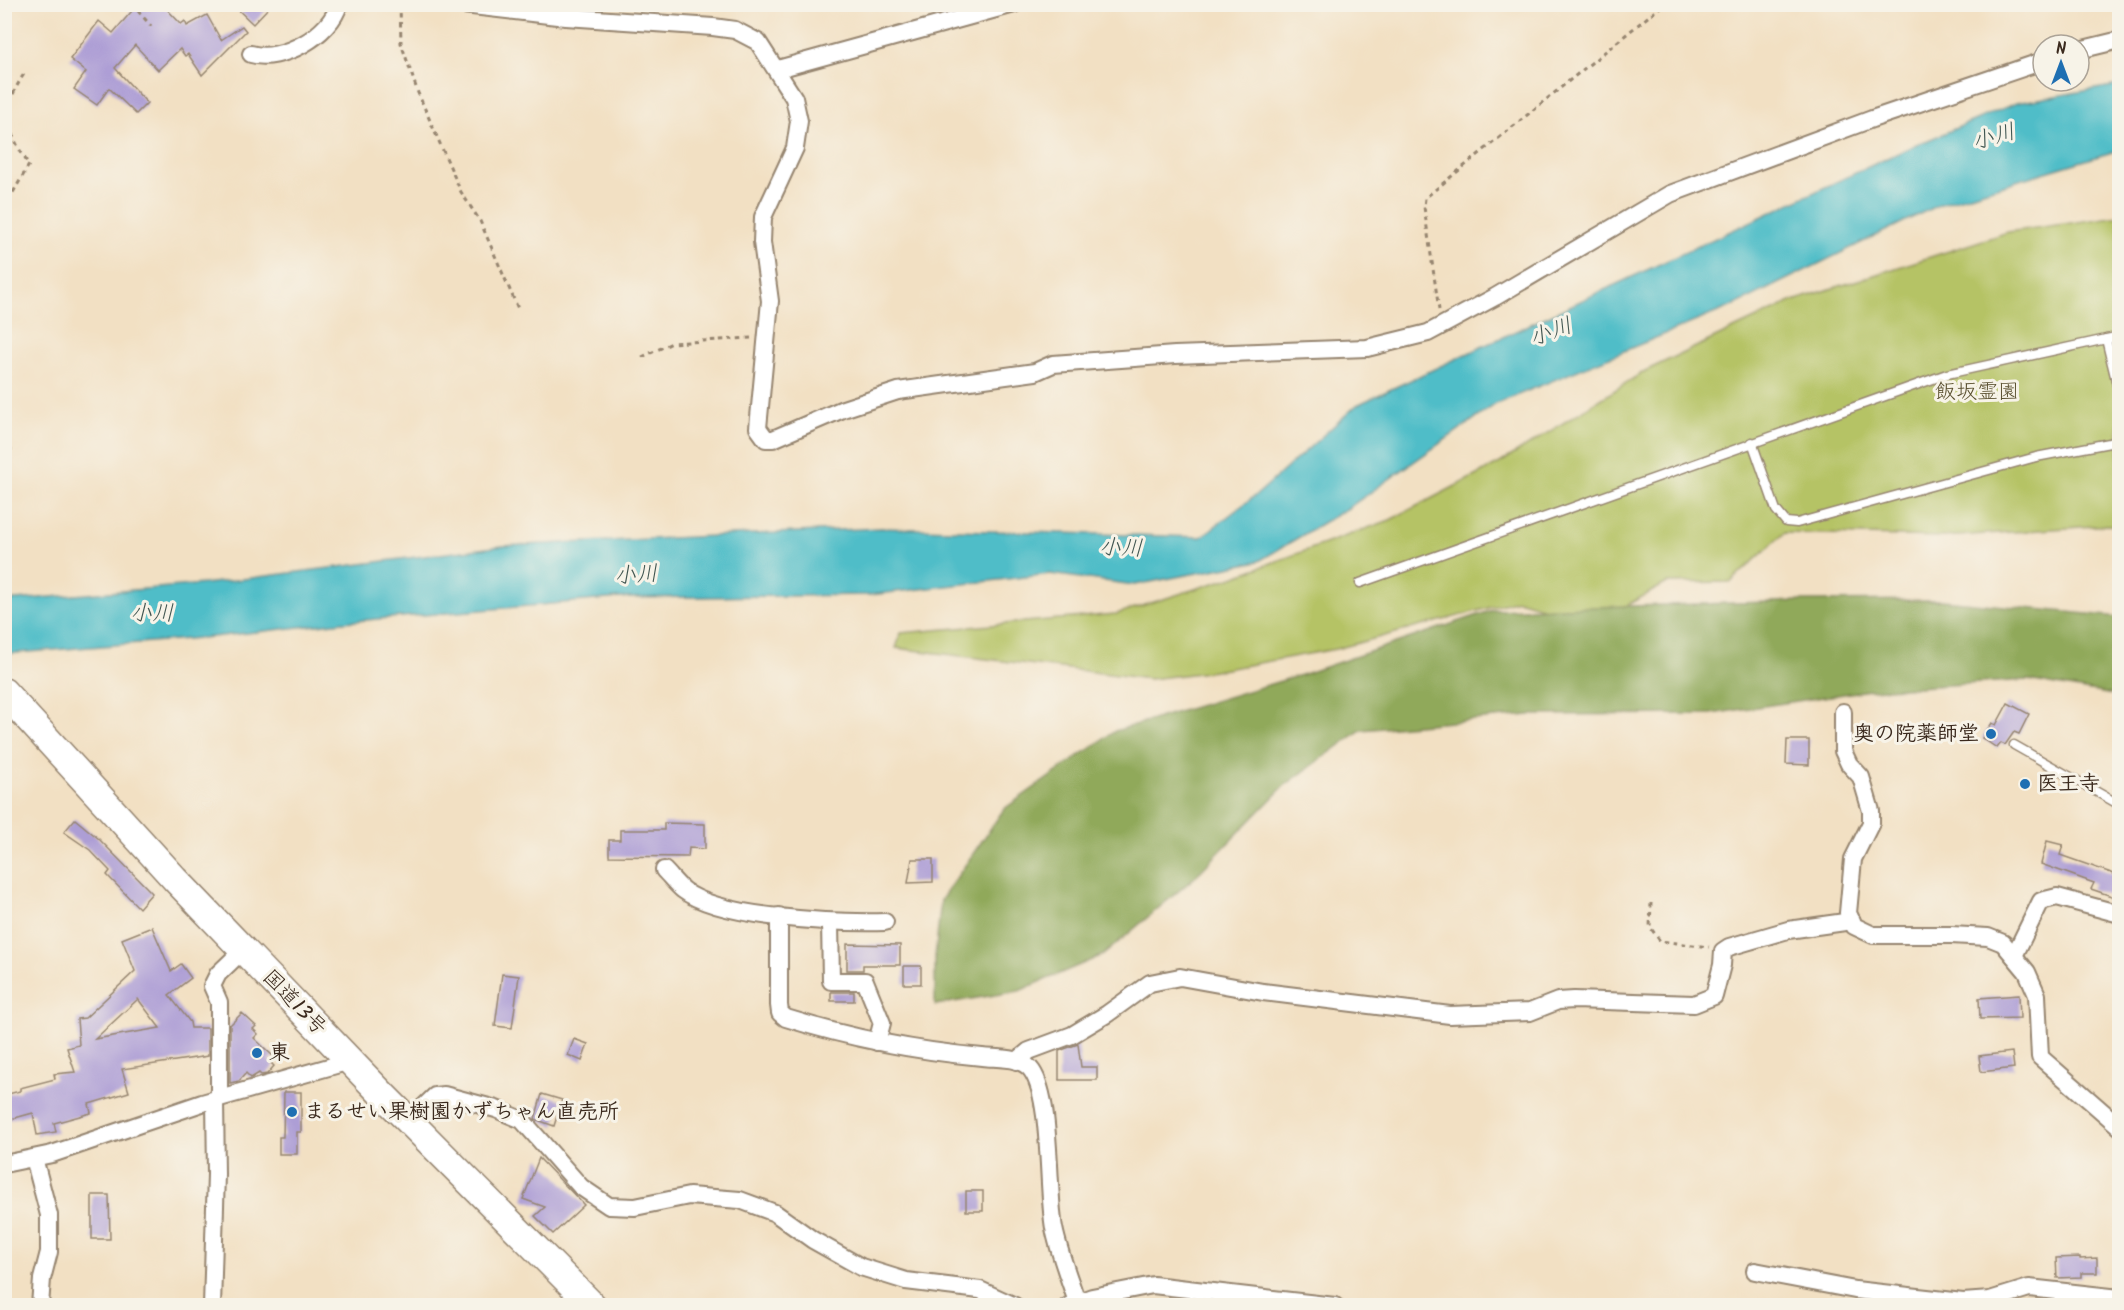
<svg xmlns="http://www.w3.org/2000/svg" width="2124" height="1310" font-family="Kalam,'Klee One',sans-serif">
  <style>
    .green { fill: #b5c365; stroke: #787642; stroke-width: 1.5 }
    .forest { fill: #90a95a; stroke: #666a3c; stroke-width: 1.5 }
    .water { fill: #50bdc8; stroke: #467473; stroke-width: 1.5 }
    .building { fill: #ad9ed5; fill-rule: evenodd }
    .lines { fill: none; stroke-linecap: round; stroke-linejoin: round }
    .service-casing { stroke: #968570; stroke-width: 11 }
    .minor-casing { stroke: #968570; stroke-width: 20 }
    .trunk-casing { stroke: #968570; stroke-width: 30 }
    .path { stroke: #968570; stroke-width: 3; stroke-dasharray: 4.5 4.5; stroke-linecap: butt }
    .service { stroke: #fff; stroke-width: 8 }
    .minor { stroke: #fff; stroke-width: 16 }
    .trunk { stroke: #fff; stroke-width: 27 }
    .poi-dot { fill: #1f6fb2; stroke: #f7f3e8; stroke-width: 2 }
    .labels { text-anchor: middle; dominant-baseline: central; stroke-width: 6; stroke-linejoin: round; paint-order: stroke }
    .park-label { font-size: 21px; fill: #5a5030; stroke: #f7f3e8 }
    .poi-label { font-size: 21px; font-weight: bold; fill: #3b2a1e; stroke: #f7f3e8; text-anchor: start }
    .street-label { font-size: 21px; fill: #3b2a1e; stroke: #f7f3e8 }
    .water-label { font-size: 22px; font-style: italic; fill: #415651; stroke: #f7f3e8 }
  </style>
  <rect width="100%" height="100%" fill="#f7f3e8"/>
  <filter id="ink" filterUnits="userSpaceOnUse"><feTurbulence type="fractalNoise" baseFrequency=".0167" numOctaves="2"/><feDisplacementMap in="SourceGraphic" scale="12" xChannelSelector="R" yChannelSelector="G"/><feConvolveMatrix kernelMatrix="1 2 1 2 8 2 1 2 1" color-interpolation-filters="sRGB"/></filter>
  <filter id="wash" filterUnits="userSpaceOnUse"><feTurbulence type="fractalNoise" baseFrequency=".008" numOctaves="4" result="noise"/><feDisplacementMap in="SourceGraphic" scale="24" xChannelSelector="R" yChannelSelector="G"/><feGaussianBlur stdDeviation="1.35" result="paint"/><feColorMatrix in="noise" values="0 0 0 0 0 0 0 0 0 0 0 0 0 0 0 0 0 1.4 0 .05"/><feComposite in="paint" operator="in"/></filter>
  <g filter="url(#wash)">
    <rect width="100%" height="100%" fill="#f2e0c3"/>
    <polygon class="green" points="2119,216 2119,526 2108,525 1943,537 1784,533 1731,582 1667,583 1602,619 1568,615 1518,600 1336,649 1215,671 1150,679 896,648 901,633 1116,614 1233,577 1390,520 1500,463 1645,371 1793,301 2008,232"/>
    <polygon class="forest" points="1942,600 2119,617 2119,696 2028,680 1870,690 1711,714 1529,715 1361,730 1284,786 1194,878 1103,955 1019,991 935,1005 935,957 941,900 1004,809 1115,731 1304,674 1493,610 1802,601"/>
    <polygon class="water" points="2119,85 2119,150 1940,204 1735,305 1496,404 1348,508 1259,561 1135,585 1050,574 869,595 619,598 343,622 212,637 5,654 5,601 204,584 503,546 881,528 1201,537 1260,492 1357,405 1907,149 2016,103"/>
    <g id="blocks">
      <g class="building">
        <polygon points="138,4 162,4 181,24 185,21 187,26 207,15 221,40 242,26 246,31 202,75 188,54 185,56 180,49 158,70 135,45 115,68 147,103 136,114 109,88 97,105 74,89 86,72 70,59 99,21 113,33"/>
        <polygon points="232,4 272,4 253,24"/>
        <polygon points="2008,703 2029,714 2019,734 2014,732 2005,745 2001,743 1997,748 1982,738 1992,723 1996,725"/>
        <polygon points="1787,740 1809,740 1809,765 1786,764"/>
        <polygon points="75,819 99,839 152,893 139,908 107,875 110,871 90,850 64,832"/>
        <polygon points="664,823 705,824 705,849 689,848 688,857 609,856 609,840 620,840 620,830 664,830"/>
        <polygon points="2047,841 2063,845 2060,855 2120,876 2120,899 2091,889 2094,883 2041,864"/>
        <polygon points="912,859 933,859 933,882 908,883"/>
        <path d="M152,927l19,44 10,-7 10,14 -22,17 21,27 1,6h17v28l-86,13 7,23 -40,12 2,9 -37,10 2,9 -19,3 -4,-22 -29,8v-26l16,-4v-3l35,-9 -1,-5 21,-2 -8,-24 12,-3 -2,-26 8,-1 50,-47 -13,-32zM138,999l22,29 -65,11z"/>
        <polygon points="847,944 900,945 900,965 863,965 863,970 847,970"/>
        <rect x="904" y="966" width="17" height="18"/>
        <polygon points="502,974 519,976 512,1028 495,1026"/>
        <rect x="831" y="992" width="23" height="9"/>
        <polygon points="2019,995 2020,1018 1980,1019 1979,998"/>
        <polygon points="242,1013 256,1026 253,1029 258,1034 254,1038 274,1057 269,1061 274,1066 267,1074 261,1075 259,1073 251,1078 246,1073 239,1081 230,1083 230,1025"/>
        <polygon points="574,1039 588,1044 582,1061 568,1055"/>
        <polygon points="1078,1044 1081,1067 1097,1067 1097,1080 1059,1080 1059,1051"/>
        <polygon points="2012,1052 2014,1068 1981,1072 1979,1056"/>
        <polygon points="284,1092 301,1092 301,1132 297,1132 297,1154 279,1154 279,1137 283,1137"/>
        <polygon points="542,1094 562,1100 554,1126 535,1119"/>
        <polygon points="539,1158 584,1205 553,1234 535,1216 545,1207 523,1199"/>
        <rect x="966" y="1191" width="17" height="20"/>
        <polygon points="92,1195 109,1195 110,1239 92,1239"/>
        <polygon points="2080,1257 2080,1259 2097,1258 2097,1273 2081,1273 2081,1277 2057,1278 2056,1258"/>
      </g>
    </g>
  </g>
  <g filter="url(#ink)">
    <use href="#blocks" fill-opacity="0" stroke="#968570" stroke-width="1.5"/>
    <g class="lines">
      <g class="service-casing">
        <g id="service">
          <polyline points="2106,339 2120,397"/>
          <polyline points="1752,442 1776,510 1786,522 1797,523 2036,457 2120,441"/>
          <polyline points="1360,583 1947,374 2120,336"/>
          <polyline points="2014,745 2120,805"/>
        </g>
      </g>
      <g class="minor-casing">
        <g id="minor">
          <polyline points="455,4 566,17 713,27 735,30 758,42 794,98 799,121 795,148 763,217 762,242 770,301 758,428 766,439 773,439 843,409 898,391 1035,372 1053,364 1175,355 1367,348 1428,333 1495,297 1670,194 1872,119 2043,61"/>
          <polyline points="2079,50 2120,40"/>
          <path d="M251,54c30,9 80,-19 88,-50"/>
          <polyline points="778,69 1014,4"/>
          <polyline points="1843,712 1843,751 1849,764 1861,777 1871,811 1871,823 1853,859 1848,913 1854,926 1873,935 1951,935 1988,937 2003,943 2027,972 2037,995 2040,1057 2120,1127"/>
          <path d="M664,870c6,6 12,14 19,20 37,29 155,33 202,32"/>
          <path d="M779,916v89l1,8 6,5c64,20 129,33 196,39 16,2 40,-1 50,14 20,29 15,118 22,157 5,25 15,50 23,74"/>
          <polyline points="830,922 831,981 865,981 882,1023 877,1042"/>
          <polyline points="2014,956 2041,901 2057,897 2120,914"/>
          <polyline points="1017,1061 1029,1051 1072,1035 1107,1014 1150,983 1180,977 1263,992 1450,1015 1530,1012 1558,1001 1574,1000 1694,1004 1714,996 1722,965 1723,951 1729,947 1788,930 1852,921"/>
          <polyline points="219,1098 219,1002 212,986 218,974 243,950"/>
          <polyline points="409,1121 435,1096 444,1095 496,1109 522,1120 581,1187 609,1206 635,1207 689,1196 740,1200 775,1213 813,1240 861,1267 906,1281 980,1290 1015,1306"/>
          <polyline points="34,1158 49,1215 49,1252 42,1279 40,1306"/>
          <polyline points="4,1164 52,1154 202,1103 350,1061"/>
          <polyline points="1755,1271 1855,1290 1963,1302 1990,1300 2029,1288 2120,1298"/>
          <polyline points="212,1306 216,1174 215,1100"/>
          <polyline points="1068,1306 1092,1297 1153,1285 1335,1306"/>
        </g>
      </g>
      <g class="trunk-casing">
        <polyline id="trunk" points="4,692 175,879 379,1091 593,1306"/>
      </g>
      <g class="path">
        <polyline points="132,4 151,26"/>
        <polyline points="400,4 401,43 418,93 461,192 480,221 519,311"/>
        <path d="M4,208l25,-43c-23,-36 -29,-54 -5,-91"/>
        <polyline points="1439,310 1424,207 1425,198 1660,7"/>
        <polyline points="642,357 672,343 751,338"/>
        <polyline points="4,439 12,451 4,470"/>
        <polyline points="1651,903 1650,927 1660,941 1709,947"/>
      </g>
      <use href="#service" class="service"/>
      <use href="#minor" class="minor"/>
      <use href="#trunk" class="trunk"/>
    </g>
  </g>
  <g class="poi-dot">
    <circle cx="1991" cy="734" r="6"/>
    <circle cx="2025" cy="784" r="6"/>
    <circle cx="257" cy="1053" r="6"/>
    <circle cx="292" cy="1112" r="6"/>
  </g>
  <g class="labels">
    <g class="park-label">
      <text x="1977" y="392">飯坂霊園</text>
    </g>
    <g class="poi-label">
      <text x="1979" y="734" text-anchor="end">奥の院薬師堂</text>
      <text x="2037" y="784">医王寺</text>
      <text x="269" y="1053">東</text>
      <text x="304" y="1112">まるせい果樹園かずちゃん直売所</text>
    </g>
    <g class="street-label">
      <text transform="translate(294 1003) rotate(46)">国道13号</text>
    </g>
    <g class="water-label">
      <text transform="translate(1994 138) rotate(-16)">小川</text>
      <text transform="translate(1551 333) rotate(-20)">小川</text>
      <text transform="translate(1121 549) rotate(2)">小川</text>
      <text transform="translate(636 576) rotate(-4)">小川</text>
      <text x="152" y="614">小川</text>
    </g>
  </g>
  <rect width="2124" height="1310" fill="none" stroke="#f7f3e8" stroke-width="24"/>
  <g transform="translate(2061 63)"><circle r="28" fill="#f7f3e8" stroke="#aca397" stroke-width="1.5"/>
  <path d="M0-4.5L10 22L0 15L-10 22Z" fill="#1f6fb2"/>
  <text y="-9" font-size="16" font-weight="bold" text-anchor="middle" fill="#3b2a1e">N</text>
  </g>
</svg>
